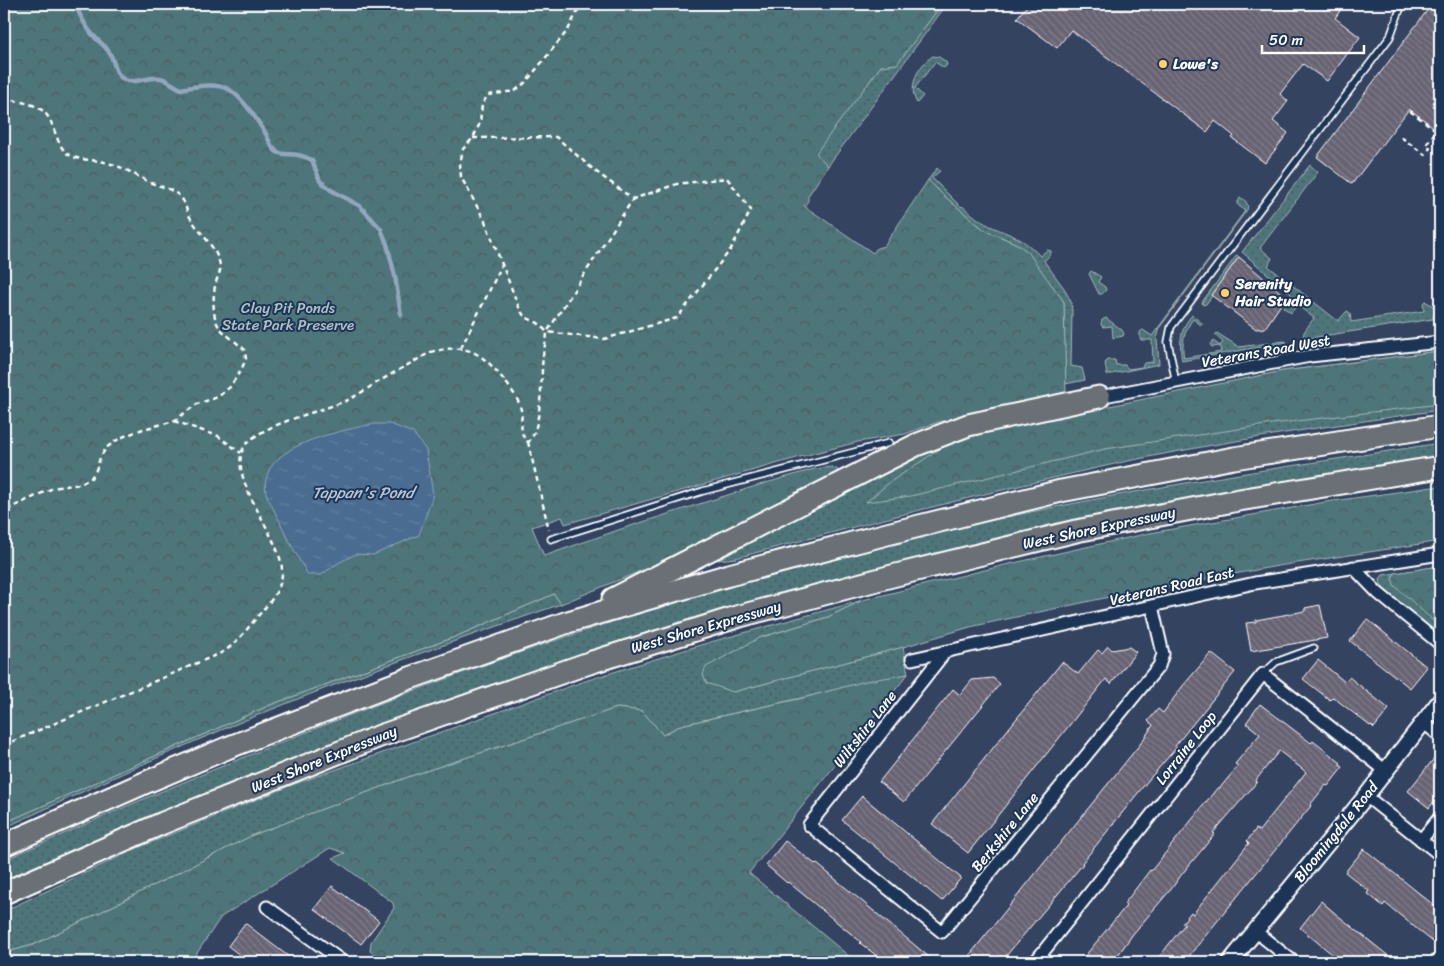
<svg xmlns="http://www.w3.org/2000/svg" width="1444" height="966" font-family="Sriracha,sans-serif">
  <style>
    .grass { fill: url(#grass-dots); stroke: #a6babc }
    .forest { fill: url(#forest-crowns); stroke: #a6babc }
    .water { fill: url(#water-ripples); stroke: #92a7bc }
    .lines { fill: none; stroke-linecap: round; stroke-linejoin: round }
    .stream { stroke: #92a7bc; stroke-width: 4.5 }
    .building { fill: url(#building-back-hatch); stroke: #fff }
    .service-casing { stroke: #fff; stroke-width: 9 }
    .minor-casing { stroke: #fff; stroke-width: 15 }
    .tertiary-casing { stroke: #fff; stroke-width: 19 }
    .motorway-casing { stroke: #fff; stroke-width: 25 }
    .path { stroke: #fff; stroke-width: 2.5; stroke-dasharray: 5 4; stroke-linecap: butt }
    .service { stroke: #1d3557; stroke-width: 5.5 }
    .minor { stroke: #1d3557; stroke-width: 11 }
    .tertiary { stroke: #1d3557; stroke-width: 15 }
    .motorway { stroke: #6a7074; stroke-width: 21 }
    .poi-dot { fill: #ffd166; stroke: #1d3557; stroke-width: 2 }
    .labels { text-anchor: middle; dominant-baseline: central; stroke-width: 4; stroke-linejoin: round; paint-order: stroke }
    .poi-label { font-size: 15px; font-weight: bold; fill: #fff; stroke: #1d3557; text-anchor: start }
    .park-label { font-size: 15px; fill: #afc1c3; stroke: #1d3557 }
    .street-label { font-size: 15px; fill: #fff; stroke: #1d3557 }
    .water-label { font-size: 16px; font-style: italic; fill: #b6c4d3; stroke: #1d3557 }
  </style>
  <defs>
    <pattern id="grass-dots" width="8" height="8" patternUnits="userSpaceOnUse" patternTransform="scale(1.25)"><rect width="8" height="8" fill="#4d757a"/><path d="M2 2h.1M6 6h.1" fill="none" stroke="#4c5c5e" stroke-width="1.8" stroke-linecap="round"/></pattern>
    <pattern id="forest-crowns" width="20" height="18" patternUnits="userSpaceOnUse" patternTransform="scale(1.25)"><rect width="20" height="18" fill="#4d757a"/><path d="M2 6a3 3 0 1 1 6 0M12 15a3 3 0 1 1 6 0" fill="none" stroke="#4c5c5e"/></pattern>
    <pattern id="water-ripples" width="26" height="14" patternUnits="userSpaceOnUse" patternTransform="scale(1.25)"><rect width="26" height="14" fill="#496c90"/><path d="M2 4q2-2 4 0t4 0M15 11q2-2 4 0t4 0" fill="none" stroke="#6482a1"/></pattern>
    <pattern id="building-back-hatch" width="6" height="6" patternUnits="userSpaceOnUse" patternTransform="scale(1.25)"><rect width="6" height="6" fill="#686473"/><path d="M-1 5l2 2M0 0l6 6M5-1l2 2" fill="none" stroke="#7f7b88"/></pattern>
  </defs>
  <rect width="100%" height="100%" fill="#34435f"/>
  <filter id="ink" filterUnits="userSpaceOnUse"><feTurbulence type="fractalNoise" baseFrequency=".02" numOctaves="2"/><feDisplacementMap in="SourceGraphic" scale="10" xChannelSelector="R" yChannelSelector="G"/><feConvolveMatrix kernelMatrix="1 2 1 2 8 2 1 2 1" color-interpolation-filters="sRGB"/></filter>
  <g filter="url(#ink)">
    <g class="grass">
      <polygon points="942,4 947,4 828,166 815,153 881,66 897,63"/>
      <path d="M933,56l6,1 7,5 1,3 -3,3 -9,-6 -20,26 8,8 -6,7c-10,-16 1,-38 16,-47z"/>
      <polygon points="1310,165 1318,172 1260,248 1272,258 1268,266 1338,321 1347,311 1350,313 1351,322 1424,311 1423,303 1425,301 1435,307 1433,319 1303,339 1304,332 1314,318 1297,305 1291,313 1283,307 1292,295 1242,252"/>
      <path d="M937,168l3,3 -8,7 29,29 1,-1c6,5 12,10 19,15 24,14 38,12 59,35l7,-6 4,1v3l-7,7 20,27 7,14 1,9 -1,55 11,2 3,12 -20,4 -1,-82 -47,-58 -34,-15 -40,-34 -15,-15z"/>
      <path d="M1240,198c6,1 9,7 7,12l-87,117 -3,12 2,25 -52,11 -2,-12 3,-3h7l1,5h9l3,4 14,-2 2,-4 9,-1 -1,-22h-11l-1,-2v-6l3,-2 9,6 93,-125 -8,-7z"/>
      <polygon points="1237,255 1239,257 1211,295 1212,296 1206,304 1203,305 1202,302"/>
      <polygon points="1091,271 1101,277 1098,282 1105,287 1106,290 1102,294 1099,294 1089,274"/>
      <path d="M1192,315l11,9 -2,1 -8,-6c-9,12 -12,25 -9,39l37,-6 -1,-6 -8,1 -2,-2 3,-4 7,5 3,-4 -8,-7 2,-2 22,14 45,-6 3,1 -105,19c-3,-18 -2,-32 10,-46z"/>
      <polygon points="1106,318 1122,330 1124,334 1123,336 1113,338 1112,326 1103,327 1101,325 1102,320"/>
      <path d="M1440,351v59c-104,15 -209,30 -312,51 -132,29 -262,62 -392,97l-18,2 207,-110 27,-9 331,-70z"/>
      <path d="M1440,443v17l-802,177 -225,76 -124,47 -215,89 -70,34v-23c60,-26 119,-53 180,-78 151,-63 304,-122 460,-170 168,-52 340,-94 513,-124 94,-17 189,-30 283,-45z"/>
      <polygon points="1440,566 1440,635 1385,591 1381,584 1380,579 1383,575"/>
      <path d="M554,594l7,10c-100,35 -200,69 -298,109 -88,35 -174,76 -259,115v-5l266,-118 187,-69z"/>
      <polygon points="863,600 828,617 759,638 733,692 903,647 908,674 681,725 663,735 642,711 617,708 411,776 253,835 111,907 33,945 4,953 4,911 140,847 292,785 588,680 707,643"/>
    </g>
    <g class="forest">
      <polygon points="4,4 401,4 410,10 415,4 942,4 897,64 881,66 816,153 828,166 808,196 808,201 804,206 873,253 877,248 884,246 928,180 943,195 983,229 1017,244 1028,252 1064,302 1066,392 954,420 941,421 905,434 858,442 807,455 565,524 562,517 532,527 544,556 624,528 759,485 814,469 832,467 838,470 835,475 731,530 650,567 561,604 554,594 457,636 270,705 4,823"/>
      <polygon points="1440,351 1440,404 1272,424 1105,449 911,496 866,502 890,482 952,441 1065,415 1283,371"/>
      <polygon points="1440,486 1440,541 1278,566 1123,594 970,627 903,647 733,692 706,683 703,674 706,667 759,638 828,617 863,600 1009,564 1150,533 1326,502"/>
      <polygon points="1440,566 1440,627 1394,585 1392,578 1395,573"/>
      <polygon points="908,674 749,873 856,962 381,962 379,958 370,951 371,942 394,908 393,903 333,858 345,853 330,848 221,917 195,956 185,962 4,962 4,953 33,945 111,907 253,835 411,776 617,708 642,711 663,735 681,725 803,698 866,681"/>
    </g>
    <path class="water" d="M372,424h18l23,9 13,17 7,45 -14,40 -46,20 -17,-1 -18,9 -17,12h-13c-12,-20 -22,-40 -32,-61 -3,-7 -8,-14 -10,-21 -9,-49 74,-61 106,-69z"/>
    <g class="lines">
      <path class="stream" d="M75,4c5,11 9,21 17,30 7,9 16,12 20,24 3,8 4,18 13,22 12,5 26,-6 39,-1 5,3 11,7 17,10 14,-3 36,-7 49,1 13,9 26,28 34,41 4,5 5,12 9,17 7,9 16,5 25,7 5,1 10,3 14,5l8,21 11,9 29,16 21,23 6,15 8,32 6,39"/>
    </g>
    <g class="building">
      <polygon points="1028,4 1345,4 1335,18 1360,37 1327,81 1303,64 1280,94 1288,101 1273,121 1288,133 1265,163 1232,138 1234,136 1215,121 1207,132 1071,30 1057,48 1017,18"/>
      <polygon points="1432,4 1440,4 1440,132 1409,109 1352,184 1317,157"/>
      <polygon points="1239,257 1286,297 1265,328 1256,329 1211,295"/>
      <polygon points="1320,605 1327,638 1251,651 1246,623 1256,622 1256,620 1305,611 1305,608"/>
      <polygon points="1367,619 1427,667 1410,688 1350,641"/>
      <polygon points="1108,646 1112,650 1129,647 1136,652 1111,684 1106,679 968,853 932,824 1062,662 1078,674 1098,650 1102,653"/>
      <polygon points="1211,653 1235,672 1175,746 1177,747 1164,762 1146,783 1082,863 1083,864 1001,962 964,962 1141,743 1153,725 1148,721 1158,709 1163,713 1182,687"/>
      <polygon points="1318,660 1345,682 1349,677 1389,709 1374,728 1371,725 1370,726 1333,697 1330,700 1303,679"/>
      <polygon points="993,678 1000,684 904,802 879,782 953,689 960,695 972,680"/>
      <polygon points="1260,704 1311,743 1313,741 1341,763 1339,765 1343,767 1328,786 1326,785 1310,805 1311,806 1189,956 1198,962 1155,962 1185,924 1182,923 1191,912 1193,914 1249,843 1247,841 1256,829 1259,831 1306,772 1279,751 1256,780 1257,782 1213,833 1215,834 1182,874 1172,888 1133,934 1113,962 1080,962 1126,906 1124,904 1150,870 1151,871 1218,787 1219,789 1238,766 1235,764 1260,734 1246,723"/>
      <polygon points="1440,751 1440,794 1429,808 1408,791"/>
      <polygon points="862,796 961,878 942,901 842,820"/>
      <polygon points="785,841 815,864 816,863 935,962 885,962 860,943 861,942 788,882 787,883 766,865"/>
      <polygon points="1364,849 1440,910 1440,933 1433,942 1385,903 1383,906 1367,893 1369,891 1345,872"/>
      <polygon points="332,886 379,921 361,944 314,909"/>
      <polygon points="1321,901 1336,914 1396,962 1342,962 1332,954 1300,928"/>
      <polygon points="245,923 272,944 296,962 249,962 228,946"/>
    </g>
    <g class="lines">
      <g class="service-casing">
        <g id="service">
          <polyline points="1176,383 1168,342 1171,327 1390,37 1402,4"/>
          <polyline points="551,539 703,491 889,443"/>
          <polyline points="1263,674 1276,662 1314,648"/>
        </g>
      </g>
      <g class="minor-casing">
        <g id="minor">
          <polyline points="1099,397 1310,356 1440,342"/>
          <polyline points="1353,567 1378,593 1440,644"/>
          <polyline points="945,652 809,825 942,932 1159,666 1163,654 1152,606"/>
          <polyline points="912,659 1255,583 1440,554"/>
          <polyline points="1423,722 1440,736"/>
          <polyline points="1366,796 1440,855"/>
          <polyline points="1421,840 1440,817"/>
          <polyline points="267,907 343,962"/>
          <polyline points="1255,931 1294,962"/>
          <polyline points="1035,962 1263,674 1386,771"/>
        </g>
      </g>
      <g class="tertiary-casing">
        <polyline id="tertiary" points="1230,962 1366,796 1440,701"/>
      </g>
      <g class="motorway-casing">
        <g id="motorway">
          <polyline points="613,599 916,445 968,425 1099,397"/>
          <polyline points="4,845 149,781 227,748 410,678 568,622 729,575 887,534 1061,491 1234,458 1440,426"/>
          <polyline points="4,893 163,823 380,736 589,663 740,616 892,576 1076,531 1239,500 1440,467"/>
        </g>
      </g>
      <g class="path">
        <path d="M4,98c10,3 23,4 33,9 21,10 15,39 34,49 11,5 25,3 37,7 15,4 27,12 41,19 9,4 21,6 28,12 9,6 8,15 13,23 9,16 26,29 30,48 2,6 -4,14 -5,21 -2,13 -3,30 4,41 2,4 21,18 26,23l1,9 -4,9 -12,19 -12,10 -21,7 -23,17 -31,8 -23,9 -14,10 -6,10 -4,12 -5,8 -11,6 -27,4 -49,23"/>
        <polyline points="1410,111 1440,133"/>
        <polyline points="1401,137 1425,155 1430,148 1426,145 1436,131"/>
        <polyline points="473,138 556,137 595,171 633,199 677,184 727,178 751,210 731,249 677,318 604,339 547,332 538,323 525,317 520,310 485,221 461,177 460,164 463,149 473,138 480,123 482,104 488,95 515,91 526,82 568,30 581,4"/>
        <polyline points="461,348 502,265"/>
        <polyline points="174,421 218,436 241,453"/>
        <polyline points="528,442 549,530"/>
        <path d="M4,745l217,-92c15,-8 25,-23 37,-37 10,-12 23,-25 24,-42 3,-36 -62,-100 -35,-131 19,-20 75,-32 101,-43 10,-5 20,-12 30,-18 17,-10 35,-20 53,-30 35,-9 50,-1 73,28 6,8 15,19 17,30 2,10 -3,25 7,32 14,-9 13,-70 15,-87 1,-8 4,-15 4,-23l86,-133"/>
      </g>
      <use href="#service" class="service"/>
      <use href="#minor" class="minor"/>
      <use href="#tertiary" class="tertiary"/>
      <use href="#motorway" class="motorway"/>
    </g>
  </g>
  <g class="poi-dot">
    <circle cx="1163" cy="64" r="5"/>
    <circle cx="1225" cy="293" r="5"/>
  </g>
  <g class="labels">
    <g class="poi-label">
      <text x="1173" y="64">Lowe's</text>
      <text x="1235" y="284">Serenity<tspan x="1235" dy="17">Hair Studio</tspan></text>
    </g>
    <g class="park-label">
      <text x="288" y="308">Clay Pit Ponds<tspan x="288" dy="17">State Park Preserve</tspan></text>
    </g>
    <g class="street-label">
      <text transform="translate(1266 351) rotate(-10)">Veterans Road West</text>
      <text transform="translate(1099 528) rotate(-12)">West Shore Expressway</text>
      <text transform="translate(1172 586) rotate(-13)">Veterans Road East</text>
      <text transform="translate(706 627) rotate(-16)">West Shore Expressway</text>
      <text transform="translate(865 729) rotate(-52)">Wiltshire Lane</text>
      <text transform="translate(1186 748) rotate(-52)">Lorraine Loop</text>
      <text transform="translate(324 759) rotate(-22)">West Shore Expressway</text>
      <text transform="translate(1005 832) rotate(-51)">Berkshire Lane</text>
      <text transform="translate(1336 832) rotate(-51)">Bloomingdale Road</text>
    </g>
    <g class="water-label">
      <text x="363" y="492">Tappan's Pond</text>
    </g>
  </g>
  <rect width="1444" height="966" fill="none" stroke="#1d3557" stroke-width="20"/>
  <rect x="10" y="10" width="1424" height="946" fill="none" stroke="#fff" stroke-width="2" filter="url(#ink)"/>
  <path d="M1262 45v8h102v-8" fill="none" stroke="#ffffff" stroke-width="2.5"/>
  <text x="1269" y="45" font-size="15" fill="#ffffff" stroke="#1d3557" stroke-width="4" paint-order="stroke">50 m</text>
</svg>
